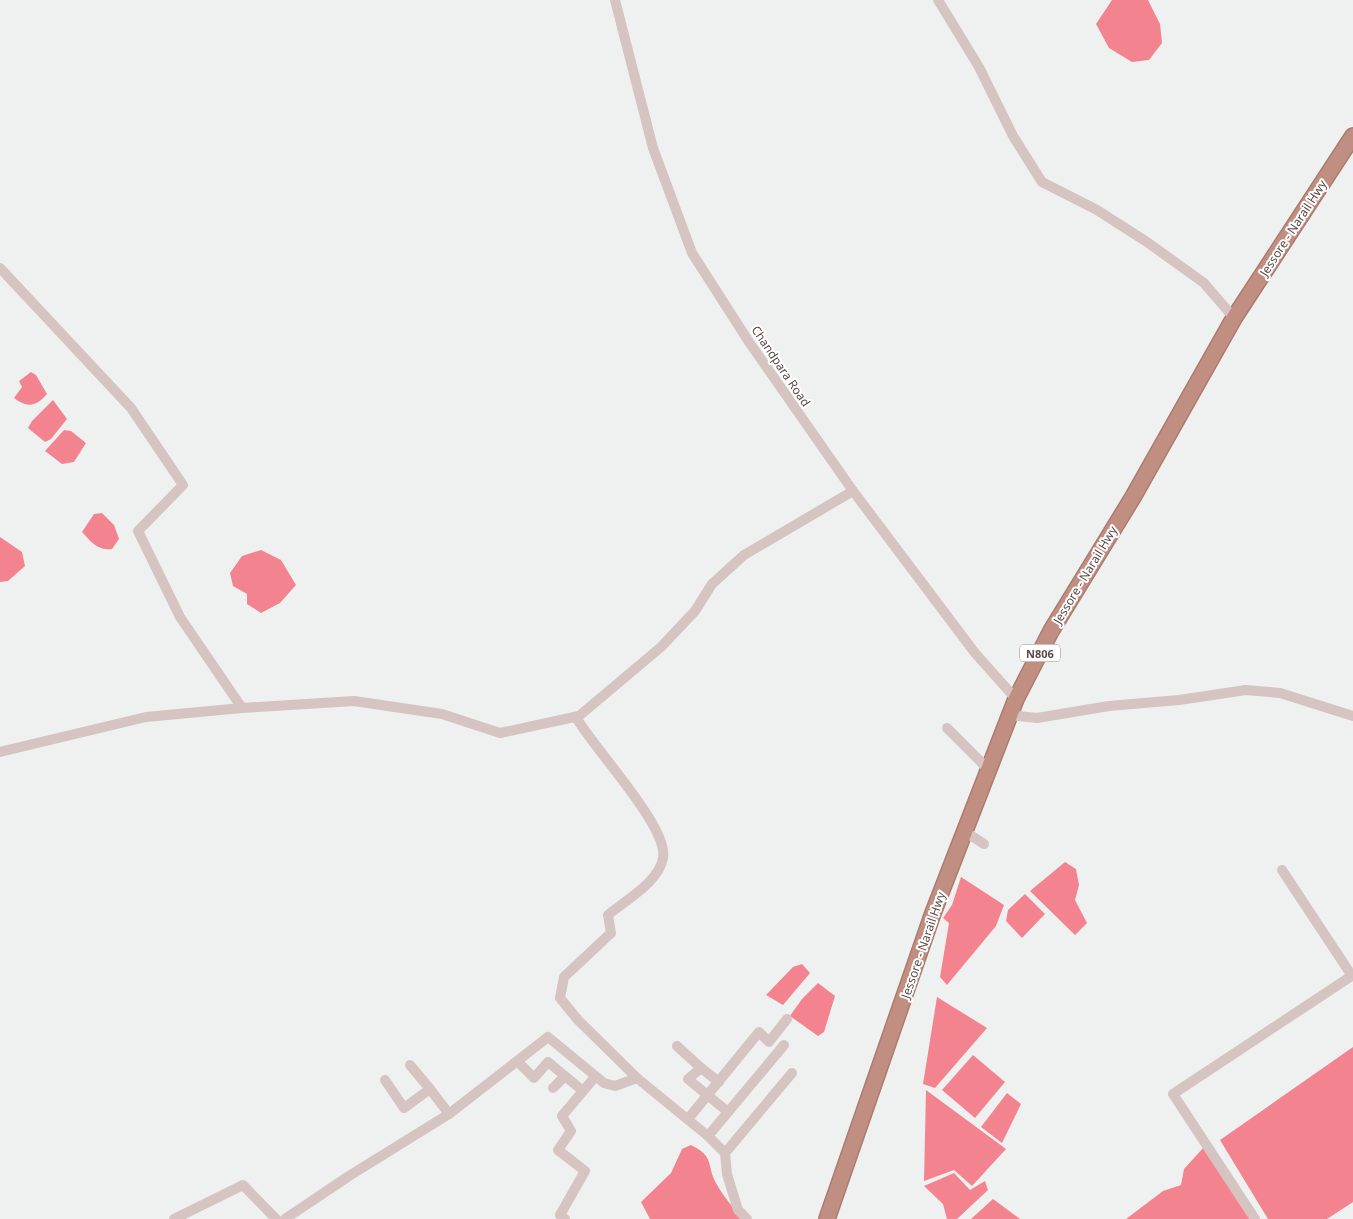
<svg xmlns="http://www.w3.org/2000/svg" width="1353" height="1219" font-family="'Noto Sans',sans-serif">
  <style>
    .water { fill: #f3838f }
    .lines { fill: none; stroke-linecap: round; stroke-linejoin: round }
    .highway-casing { stroke: #ad7b6e; stroke-width: 18 }
    .minor { stroke: #d5c4c1; stroke-width: 10 }
    .highway { stroke: #c18f82; stroke-width: 15 }
    .labels { text-anchor: middle; dominant-baseline: central; stroke-width: 4; stroke-linejoin: round; paint-order: stroke }
    .shield { fill: #fff; stroke: #8e807d; stroke-width: 1 }
    .shield-label { font-size: 11px; font-weight: bold; fill: #5e4945 }
    .street-label { font-size: 12px; fill: #5e4945; stroke: #fff }
  </style>
  <rect width="100%" height="100%" fill="#eef1f0"/>
  <g class="water">
    <polygon points="1112,0 1148,0 1160,24 1162,43 1149,60 1132,62 1109,48 1096,24"/>
    <path d="M31,372l5,3 11,19c-11,13 -20,14 -33,4l8,-11 -3,-6z"/>
    <polygon points="53,400 67,419 51,439 45,442 28,428 32,421"/>
    <polygon points="64,430 71,431 86,443 74,462 62,464 45,451"/>
    <path d="M102,513l12,12 5,14 -7,10c-14,2 -21,-7 -30,-17l12,-18z"/>
    <polygon points="0,537 22,552 25,566 8,581 0,582"/>
    <polygon points="261,550 281,560 296,585 280,603 261,613 247,604 247,594 233,586 230,573 242,556"/>
    <polygon points="1065,862 1076,869 1079,885 1075,900 1087,923 1075,935 1030,891"/>
    <polygon points="961,877 1004,905 996,926 947,985 940,977 949,923 943,918 952,905"/>
    <polygon points="1025,894 1045,914 1022,938 1006,921 1008,910"/>
    <polygon points="802,964 810,973 783,1005 766,995 793,967"/>
    <polygon points="818,983 835,996 824,1032 818,1036 790,1016 802,999"/>
    <polygon points="937,997 987,1028 935,1088 923,1084"/>
    <polygon points="1353,1047 1353,1202 1327,1219 1268,1219 1220,1140"/>
    <polygon points="973,1055 1005,1082 975,1118 942,1090"/>
    <polygon points="926,1090 1006,1149 972,1186 954,1170 924,1181"/>
    <polygon points="1007,1093 1021,1104 1002,1143 981,1127"/>
    <path d="M691,1145c24,12 15,19 25,38 7,13 17,24 26,36h-92l-9,-17 30,-29 11,-24z"/>
    <polygon points="1204,1147 1257,1219 1126,1219 1163,1191 1181,1185 1184,1169"/>
    <polygon points="954,1173 970,1190 985,1181 988,1190 957,1219 947,1219 943,1204 924,1186"/>
    <polygon points="993,1199 1020,1219 971,1219"/>
  </g>
  <g class="lines">
    <g class="highway-casing">
      <polyline id="highway" points="827,1219 933,913 1016,699 1051,631 1133,497 1234,318 1353,136"/>
    </g>
    <g class="minor">
      <polyline points="615,0 653,148 692,253 749,342 853,491 975,653 1016,699"/>
      <polyline points="938,0 979,67 1013,136 1042,182 1097,210 1147,242 1204,283 1234,318"/>
      <polyline points="0,268 131,408 183,485 138,531 180,617 242,708"/>
      <polyline points="1010,715 1037,718 1109,706 1179,700 1246,690 1280,693 1353,716"/>
      <path d="M576,717c17,31 93,110 87,141 -4,24 -37,42 -55,57l3,18 -47,44 -4,21 18,22 59,58"/>
      <polyline points="947,728 988,769"/>
      <polyline points="0,752 146,717 242,708 354,701 442,714 500,733 579,716 661,647 695,611 712,584 744,555 853,491"/>
      <polyline points="964,831 984,844"/>
      <polyline points="1282,870 1352,976"/>
      <polyline points="677,1046 701,1068 688,1079 728,1112"/>
      <polyline points="518,1062 534,1078 548,1062 583,1091 595,1077"/>
      <polyline points="410,1065 430,1089"/>
      <polyline points="701,1068 719,1082"/>
      <polyline points="385,1080 404,1108 430,1089 449,1114"/>
      <polyline points="553,1088 565,1076"/>
      <polyline points="688,1119 759,1032 769,1042 787,1019"/>
      <polyline points="708,1136 784,1045"/>
      <polyline points="725,1153 792,1073"/>
      <polyline points="174,1219 243,1185 276,1219"/>
      <polyline points="285,1219 349,1176 449,1114 548,1037 604,1083 615,1086 637,1078 708,1136 725,1153 727,1174 738,1210 747,1219"/>
      <polyline points="565,1219 560,1215 585,1171 558,1150 571,1131 562,1116 583,1091"/>
      <polyline points="1255,1219 1173,1094 1353,975"/>
    </g>
    <use href="#highway" class="highway"/>
  </g>
  <g class="labels">
    <rect class="shield" x="1020" y="644.5" width="40" height="17" rx="4"/>
    <g class="shield-label">
      <text x="1040" y="653">N806</text>
    </g>
    <g class="street-label">
      <text transform="translate(1293 228) rotate(-57)">Jessore - Narail Hwy</text>
      <text transform="translate(781 366) rotate(56)">Chandpara Road</text>
      <text transform="translate(1085 575) rotate(-59)">Jessore - Narail Hwy</text>
      <text transform="translate(923 945) rotate(-71)">Jessore - Narail Hwy</text>
    </g>
  </g>
</svg>
